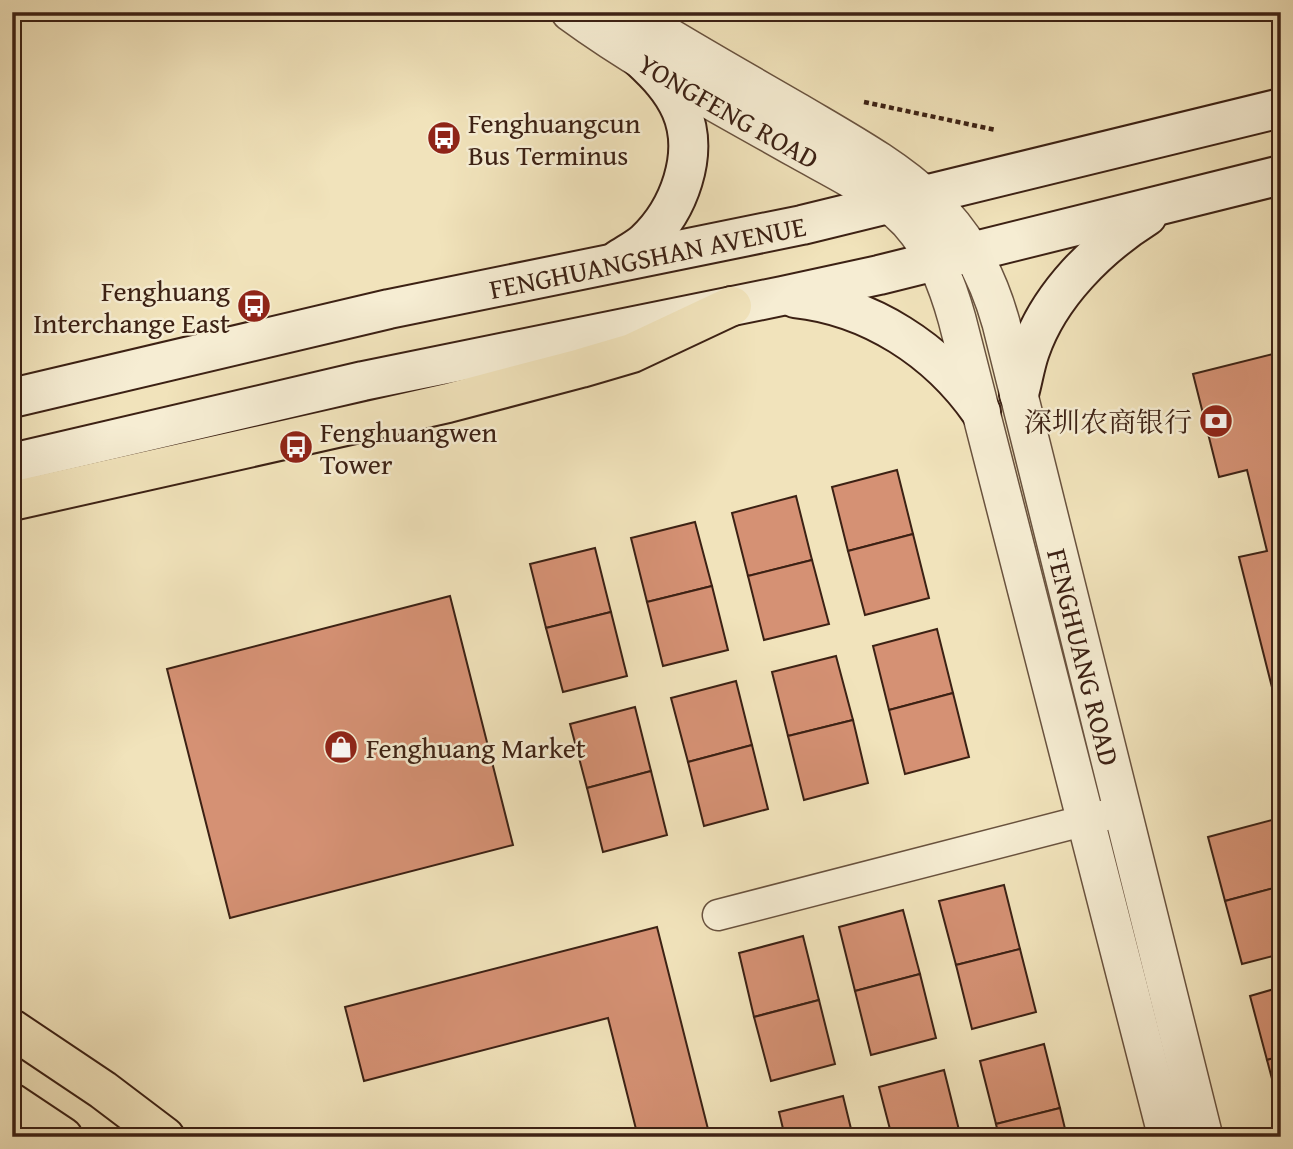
<svg xmlns="http://www.w3.org/2000/svg" width="1293" height="1149" font-family="'Gentium Book Plus','Noto Serif SC',serif">
  <style>
    .building { fill: #d59174; stroke: #3c2114; stroke-width: 2 }
    .lines { fill: none; stroke-linecap: round; stroke-linejoin: round }
    .minor-casing { stroke: #69523e; stroke-width: 33 }
    .tertiary-casing { stroke: #69523e; stroke-width: 40 }
    .secondary-casing { stroke: #3c2114; stroke-width: 42 }
    .primary-casing { stroke: #3c2114; stroke-width: 42 }
    .trunk-casing { stroke: #3c2114; stroke-width: 42 }
    .path { stroke: #3c2114; stroke-width: 4.5; stroke-dasharray: 5 3.5; stroke-linecap: butt }
    .minor { stroke: #f6edd3; stroke-width: 30 }
    .tertiary { stroke: #f6edd3; stroke-width: 37 }
    .secondary { stroke: #f6edd3; stroke-width: 38 }
    .primary { stroke: #f1e3bb; stroke-width: 38 }
    .trunk { stroke: #f1e3bb; stroke-width: 38 }
    .labels { text-anchor: middle; dominant-baseline: central; stroke-width: 5; stroke-linejoin: round; paint-order: stroke }
    .street-label { font-size: 28px; fill: #3c2114; stroke: #f6edd3 }
    .poi-label { font-size: 28px; fill: #3c2114; stroke: #f6edd3; text-anchor: start }
  </style>
  <rect width="100%" height="100%" fill="#f1e3bb"/>
  <filter id="stains"><feTurbulence type="fractalNoise" baseFrequency=".00286" numOctaves="4"/><feColorMatrix values="0 0 0 0 .2 0 0 0 0 .09 0 0 0 0 .02 0 0 0 .5 -.17"/></filter>
  <radialGradient id="worn" r=".72"><stop offset=".6" stop-color="#630" stop-opacity="0"/><stop offset="1" stop-color="#630" stop-opacity=".3"/></radialGradient>
  <g class="building">
    <polygon points="1281,352 1281,723 1239,557 1267,551 1247,470 1219,477 1193,374"/>
    <polygon points="897,470 913,534 848,551 832,487"/>
    <polygon points="796,496 812,560 748,576 732,513"/>
    <polygon points="695,522 712,586 647,602 631,538"/>
    <polygon points="913,534 929,598 865,615 848,551"/>
    <polygon points="595,548 611,612 546,628 530,564"/>
    <polygon points="812,560 829,624 764,640 748,576"/>
    <polygon points="712,586 728,650 663,666 647,602"/>
    <polygon points="450,596 513,845 230,918 167,669"/>
    <polygon points="611,612 627,676 563,692 546,628"/>
    <polygon points="937,629 953,693 889,710 873,646"/>
    <polygon points="836,656 853,720 788,736 772,672"/>
    <polygon points="736,681 752,745 688,762 671,698"/>
    <polygon points="953,693 969,757 905,774 889,710"/>
    <polygon points="635,707 651,771 587,788 570,724"/>
    <polygon points="853,720 868,783 804,800 788,736"/>
    <polygon points="752,745 768,809 704,826 688,762"/>
    <polygon points="651,771 667,835 603,852 587,788"/>
    <polygon points="1272,820 1281,853 1281,886 1225,901 1208,837"/>
    <polygon points="1004,885 1020,949 956,965 939,901"/>
    <polygon points="1281,886 1281,954 1242,964 1225,901"/>
    <polygon points="903,910 920,974 855,991 839,927"/>
    <polygon points="657,927 710,1137 638,1137 608,1018 364,1081 345,1007"/>
    <polygon points="803,936 819,1000 754,1017 739,953"/>
    <polygon points="1020,949 1036,1012 972,1029 956,965"/>
    <polygon points="920,974 936,1038 871,1055 855,991"/>
    <polygon points="1281,987 1281,1056 1267,1060 1250,996"/>
    <polygon points="819,1000 835,1064 771,1081 754,1017"/>
    <polygon points="1044,1044 1060,1108 996,1124 980,1061"/>
    <polygon points="1281,1056 1281,1113 1267,1060"/>
    <polygon points="944,1070 960,1134 949,1137 892,1137 879,1087"/>
    <polygon points="843,1096 853,1137 785,1137 779,1112"/>
    <polygon points="1060,1108 1067,1137 999,1137 996,1124"/>
  </g>
  <g class="lines">
    <g class="minor-casing">
      <polyline id="minor" points="718,915 1106,815"/>
    </g>
    <g class="tertiary-casing">
      <g id="tertiary">
        <path id="s1" d="M570,12c71,52 150,93 227,137 37,21 81,41 111,72 26,29 39,62 49,98l210,818"/>
        <path id="s2" d="M628,12c56,35 113,67 170,100 98,58 170,93 203,211l203,814"/>
      </g>
    </g>
    <g class="secondary-casing">
      <g id="secondary">
        <path d="M618,260c9,-6 19,-11 27,-18 34,-32 55,-88 36,-132 -9,-21 -24,-36 -40,-51"/>
        <path d="M795,298c75,8 143,52 186,114"/>
        <path d="M1019,394c4,-14 6,-29 11,-43 19,-56 68,-104 117,-135"/>
        <path id="s3" d="M12,398l377,-89 413,-84 479,-117"/>
        <polyline points="12,463 363,381 782,296 879,275 1281,175"/>
      </g>
    </g>
    <g class="primary-casing">
      <g id="primary">
        <polyline points="12,501 448,403 581,368 632,353 732,306"/>
        <polyline points="12,1029 103,1090 165,1137"/>
      </g>
    </g>
    <g class="trunk-casing">
      <polyline id="trunk" points="12,1103 63,1137"/>
    </g>
    <polyline class="path" points="864,102 996,130"/>
    <use href="#minor" class="minor"/>
    <use href="#tertiary" class="tertiary"/>
    <use href="#secondary" class="secondary"/>
    <use href="#primary" class="primary"/>
    <use href="#trunk" class="trunk"/>
  </g>
  <defs>
    <g id="bus-disc" transform="scale(1.75)"><circle r="9.5" fill="#8f2418" stroke="#f6edd3"/><path d="M-5-6H5V4H4V6H2V4H-2V6H-4V4H-5ZM-3.5-4V0h7V-4ZM-3.5 1.2v1.5H-2V1.2ZM2 1.2v1.5H3.5V1.2Z" fill="#fff"/></g>
    <g id="bank-disc" transform="scale(1.75)"><circle r="9.5" fill="#8f2418" stroke="#f6edd3"/><path d="M-6-4H6V4H-6ZM0-2.3a2.3 2.3 0 1 0 0 4.6a2.3 2.3 0 1 0 0-4.6Z" fill="#fff"/></g>
    <g id="shop-disc" transform="scale(1.75)"><circle r="9.5" fill="#8f2418" stroke="#f6edd3"/><path d="M-5-2.5h2.3a2.7 3.5 0 0 1 5.4 0H5L5.5 6h-11ZM-1.5-2.5h3a1.5 2.3 0 0 0-3 0Z" fill="#fff"/></g>
  </defs>
  <g fill-rule="evenodd">
    <use href="#bus-disc" x="444" y="138"/>
    <use href="#bus-disc" x="254" y="306"/>
    <use href="#bank-disc" x="1216" y="421"/>
    <use href="#bus-disc" x="296" y="447"/>
    <use href="#shop-disc" x="341" y="747"/>
  </g>
  <g class="labels">
    <g class="street-label">
      <text stroke="none"><textPath href="#s1" startOffset="187">YONGFENG ROAD</textPath></text>
      <text stroke="none"><textPath href="#s3" startOffset="651">FENGHUANGSHAN AVENUE</textPath></text>
      <text stroke="none"><textPath href="#s2" startOffset="844">FENGHUANG ROAD</textPath></text>
    </g>
    <g class="poi-label">
      <text x="468" y="122">Fenghuangcun<tspan x="468" dy="32">Bus Terminus</tspan></text>
      <text x="230" y="290" text-anchor="end">Fenghuang<tspan x="230" dy="32">Interchange East</tspan></text>
      <text x="1192" y="421" text-anchor="end">深圳农商银行</text>
      <text x="320" y="431">Fenghuangwen<tspan x="320" dy="32">Tower</tspan></text>
      <text x="366" y="747">Fenghuang Market</text>
    </g>
  </g>
  <rect width="1293" height="1149" fill="none" stroke="#f1e3bb" stroke-width="42"/>
  <rect x="14" y="14" width="1265" height="1121" fill="none" stroke="#3c2114" stroke-width="3.5"/>
  <rect x="21" y="21" width="1251" height="1107" fill="none" stroke="#3c2114" stroke-width="2"/>
  <rect width="100%" height="100%" filter="url(#stains)"/>
  <rect width="100%" height="100%" fill="url(#worn)"/>
</svg>
